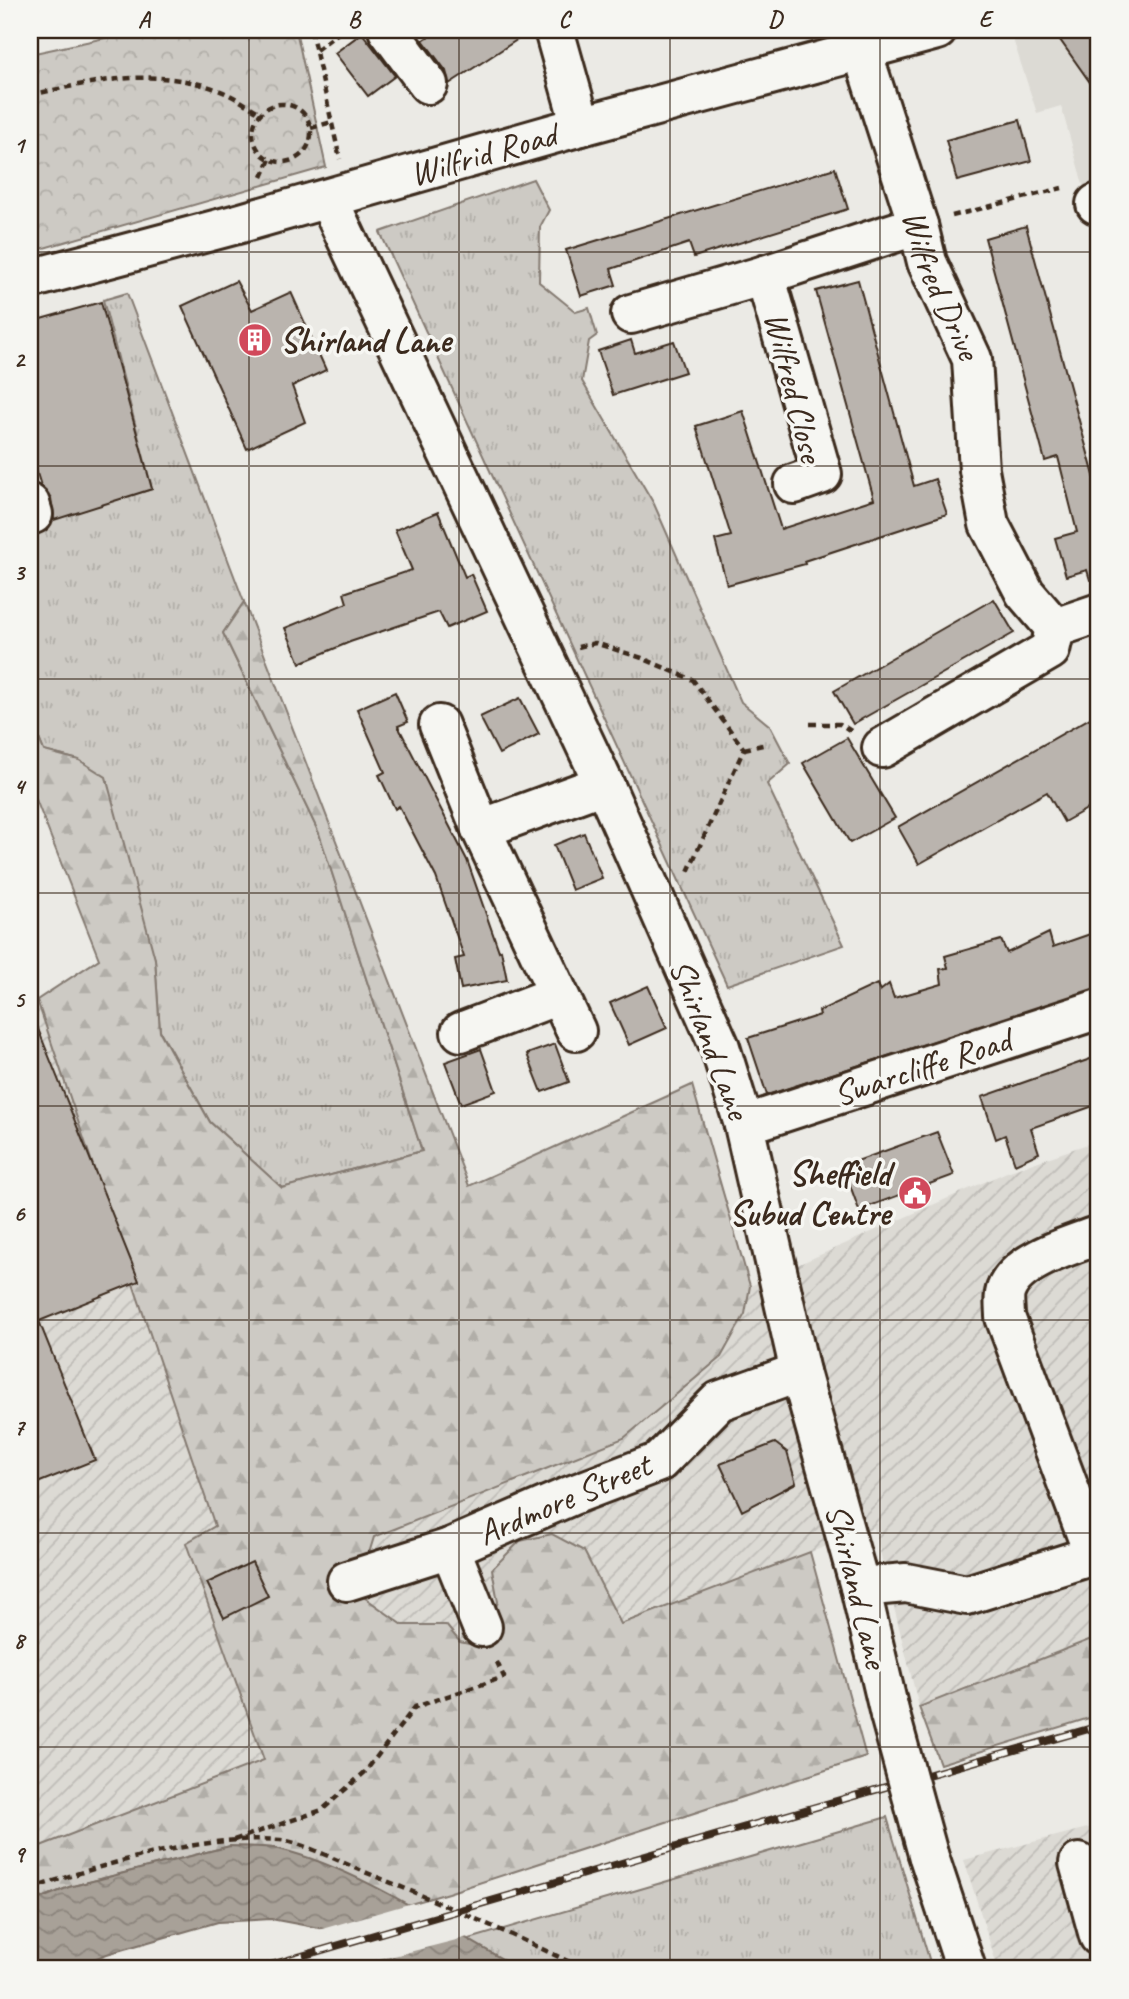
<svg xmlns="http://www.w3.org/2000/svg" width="1129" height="1999" font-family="Caveat,sans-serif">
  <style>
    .built { fill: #dcdad4 }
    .industrial { fill: url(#industrial-furrows) }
    .grass { fill: url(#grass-tufts); stroke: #847a71; stroke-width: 2 }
    .forest { fill: url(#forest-firs); stroke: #847a71; stroke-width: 2 }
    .park { fill: url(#park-crowns); stroke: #847a71; stroke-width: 2 }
    .water { fill: url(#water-waves); stroke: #7c7167; stroke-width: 2 }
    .pier { fill: #ebeae5 }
    .building { fill: #bab4ae; stroke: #3b2a1e; stroke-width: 2 }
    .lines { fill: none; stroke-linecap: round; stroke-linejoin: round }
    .minor-casing { stroke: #3b2a1e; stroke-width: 44 }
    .path { stroke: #3b2a1e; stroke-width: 4.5; stroke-dasharray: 7 5; stroke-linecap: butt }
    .minor { stroke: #f6f6f2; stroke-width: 38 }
    .rail-casing { stroke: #3b2a1e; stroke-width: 8 }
    .rail { stroke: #f6f6f2; stroke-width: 5; stroke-dasharray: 16; stroke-linecap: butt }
    .minor-bridge-casing { stroke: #3b2a1e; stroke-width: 44; stroke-linecap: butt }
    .minor-bridge { stroke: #f6f6f2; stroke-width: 38 }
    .grid { fill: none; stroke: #3b2a1e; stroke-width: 2; stroke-opacity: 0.55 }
    .labels { text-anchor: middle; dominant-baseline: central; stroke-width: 7; stroke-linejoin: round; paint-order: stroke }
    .street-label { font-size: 35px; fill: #3b2a1e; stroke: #f6f6f2 }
    .poi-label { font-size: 35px; font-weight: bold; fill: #3b2a1e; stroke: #f6f6f2; text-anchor: start }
    .neatline { fill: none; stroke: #3b2a1e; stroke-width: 2.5 }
    .grid-label { font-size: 23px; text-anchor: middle; font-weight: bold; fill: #3b2a1e }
  </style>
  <defs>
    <pattern id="industrial-furrows" width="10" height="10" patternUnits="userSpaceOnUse" patternTransform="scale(1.75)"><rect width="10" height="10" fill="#dcdad4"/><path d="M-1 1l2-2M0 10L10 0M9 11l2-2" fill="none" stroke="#bebbb6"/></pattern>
    <pattern id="grass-tufts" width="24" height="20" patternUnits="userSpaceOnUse" patternTransform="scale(1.75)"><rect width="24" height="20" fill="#cdcac4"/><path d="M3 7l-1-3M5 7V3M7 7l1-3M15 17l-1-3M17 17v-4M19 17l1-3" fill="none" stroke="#b1aea8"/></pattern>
    <pattern id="forest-firs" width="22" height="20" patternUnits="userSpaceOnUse" patternTransform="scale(1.75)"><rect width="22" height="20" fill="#cdcac4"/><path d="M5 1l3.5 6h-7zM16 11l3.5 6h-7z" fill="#b1aea8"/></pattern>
    <pattern id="park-crowns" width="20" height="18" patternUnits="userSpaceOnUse" patternTransform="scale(1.75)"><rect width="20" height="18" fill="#cdcac4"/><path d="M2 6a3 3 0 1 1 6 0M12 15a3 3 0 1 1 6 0" fill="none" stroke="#b1aea8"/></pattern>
    <pattern id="water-waves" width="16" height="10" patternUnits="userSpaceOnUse" patternTransform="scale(1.75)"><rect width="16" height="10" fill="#a8a198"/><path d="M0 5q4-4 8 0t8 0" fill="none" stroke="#8a837b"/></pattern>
  </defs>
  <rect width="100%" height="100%" fill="#ebeae5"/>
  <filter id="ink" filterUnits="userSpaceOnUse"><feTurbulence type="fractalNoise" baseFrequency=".0143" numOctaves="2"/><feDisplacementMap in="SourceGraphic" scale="14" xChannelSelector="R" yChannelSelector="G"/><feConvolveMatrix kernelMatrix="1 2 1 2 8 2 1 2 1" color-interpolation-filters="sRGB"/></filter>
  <g filter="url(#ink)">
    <polygon class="built" points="1010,30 1099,30 1099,203 1089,206 1061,106 1037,113"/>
    <g class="industrial">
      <polygon points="30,979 216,1526 526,1395 750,1286 1007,1172 1099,1140 1099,1636 919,1707 874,1528 30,1850"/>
      <polygon points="1099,1825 1099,1969 998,1969 964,1860"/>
    </g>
    <g class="grass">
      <polygon points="533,179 549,210 540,227 539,282 576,312 589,308 597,335 589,341 582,381 654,504 741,702 770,726 790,764 767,784 844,945 727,985 380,232"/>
      <polygon points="127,293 244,602 223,633 319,833 422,1151 282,1188 210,1122 160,1031 155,959 79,760 44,751 30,717 30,525 152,489 103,300"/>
      <polygon points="887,1817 932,1969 520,1969 466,1940"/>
    </g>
    <g class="forest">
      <polygon points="244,602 469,1186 692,1085 750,1286 745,1314 721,1357 624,1438 374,1537 357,1592 403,1625 446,1625 460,1642 479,1646 498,1602 492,1569 520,1541 552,1534 584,1551 621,1624 810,1552 866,1757 448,1893 407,1905 276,1848 230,1846 69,1887 30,1903 30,1850 264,1760 186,1543 215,1526 37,1000 99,959 33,792 30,793 30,717 44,751 79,760 106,777 155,959 160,1032 210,1122 282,1188 422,1151 319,833 223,633"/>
      <polygon points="1099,1636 1099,1715 940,1764 919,1707"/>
      <polygon points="391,1957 420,1969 343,1969 348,1968"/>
    </g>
    <polygon class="park" points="142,30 296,30 326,167 30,252 30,54"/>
    <path class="water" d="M230,1846c16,1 33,0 49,3 82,20 166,79 241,120h-100l-85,-38 -64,-12 -53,3 -111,32 -39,15h-38v-66l39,-16z"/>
    <polygon class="pier" points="412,1903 468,1937 386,1958 334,1934 315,1931"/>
    <g class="building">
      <polygon points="439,30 532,30 449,84 446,71 423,40"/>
      <polygon points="1053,30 1099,30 1099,95"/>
      <polygon points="362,33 395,76 368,96 335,53"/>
      <polygon points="1020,120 1031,161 957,181 946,140"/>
      <polygon points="835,168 848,209 694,257 689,243 611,269 616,285 581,296 566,250"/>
      <polygon points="1026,226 1099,494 1099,579 1090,580 1087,570 1066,576 1055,538 1077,532 1058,457 1045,461 985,238"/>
      <polygon points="858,280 914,486 935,479 947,514 804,561 805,564 727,585 715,540 731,536 696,426 743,411 781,529 874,499 816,291"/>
      <polygon points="236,281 252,310 291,292 326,370 292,386 305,422 247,449 182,306"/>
      <polygon points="101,302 152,489 54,520 51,498 41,486 30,451 30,322"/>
      <polygon points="631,340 635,353 674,341 685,372 613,395 598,351"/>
      <polygon points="438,512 465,577 471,574 487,611 447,628 439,612 350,642 300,663 285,628 347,603 344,593 412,570 395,530"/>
      <polygon points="994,599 1014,633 853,724 834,691"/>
      <polygon points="395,692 408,722 398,726 467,860 499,951 501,950 507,980 461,989 455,959 464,957 436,877 399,806 395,809 379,775 385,772 357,709"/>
      <polygon points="520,698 539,734 499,754 480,717"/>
      <polygon points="1099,713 1099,802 1064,822 1047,792 919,864 898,827"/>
      <polygon points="847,738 895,818 850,843 803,763"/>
      <polygon points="584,833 602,878 572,890 554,845"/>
      <polygon points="1099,931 1099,988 767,1095 748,1038 820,1015 819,1011 877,984 880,991 889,984 894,998 942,984 940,969 948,968 945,956 1001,940 1007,953 1049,933 1053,947"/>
      <polygon points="648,986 667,1028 629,1045 610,1003"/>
      <polygon points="30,1009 139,1281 39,1321 95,1460 30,1486"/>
      <polygon points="555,1044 569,1082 542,1092 527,1054"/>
      <polygon points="481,1049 496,1091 461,1104 445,1062"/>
      <polygon points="1099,1056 1099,1104 1031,1128 1039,1153 1015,1164 1005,1135 996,1139 982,1097"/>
      <polygon points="937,1132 954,1175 859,1210 843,1166"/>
      <polygon points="775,1443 787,1452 796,1483 742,1511 720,1464"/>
      <polygon points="252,1562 268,1596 224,1618 207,1583"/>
    </g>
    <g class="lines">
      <g class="minor-casing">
        <g id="minor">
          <polyline points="388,30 428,84"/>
          <polyline points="554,30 581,126"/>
          <path id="s1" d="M862,51l56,174 9,37 45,97 7,111 10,54 36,69 30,35"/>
          <polyline points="328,199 604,784 720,1047 744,1125 800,1372 860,1587 890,1715"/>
          <polyline points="1096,204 1099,203"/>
          <polyline points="765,275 822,474 794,484"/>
          <polyline points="30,279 241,223 581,126 937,30"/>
          <polyline points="631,314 765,275 918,225"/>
          <polyline points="30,504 33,514"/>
          <polyline points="439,725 481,829 576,1031"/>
          <polyline points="882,748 1050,650 1055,628 1099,613"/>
          <polyline points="481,829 604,784"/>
          <polyline points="461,1032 558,995"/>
          <polyline points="744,1125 1099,1009"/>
          <polyline points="450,1548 482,1627"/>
          <polyline points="347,1581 450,1548 570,1496 659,1462 719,1401 800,1372"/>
          <path d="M860,1587l46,-4 61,12 127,-40 -89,-238c0,-8 -2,-20 1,-27 11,-30 66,-45 93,-55"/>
          <polyline points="928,1854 966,1969"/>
          <polyline points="1079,1863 1099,1936"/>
        </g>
      </g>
      <g class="path">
        <polyline points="311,30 340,159"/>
        <polyline points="316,50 342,30"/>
        <path d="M30,95c62,-13 125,-29 188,-5 15,5 29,16 43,23"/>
        <circle cx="282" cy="133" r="29"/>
        <polyline points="311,128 332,122"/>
        <polyline points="262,177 270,159"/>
        <polyline points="952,216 1062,188"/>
        <polyline points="578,647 595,643 642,658 693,680 744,749 686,876"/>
        <polyline points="810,724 840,724 851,731"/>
        <polyline points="744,749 767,744"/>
        <polyline points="234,1840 322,1810 365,1772 415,1707 504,1677 496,1660"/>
        <path d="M30,1889c71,-24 174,-55 250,-49 18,1 61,22 80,30 76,31 150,63 224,99"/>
      </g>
      <use href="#minor" class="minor"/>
      <g class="rail-casing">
        <polyline id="rail" points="257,1969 728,1832 1099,1726"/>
      </g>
      <use href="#rail" class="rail"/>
      <g class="minor-bridge-casing">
        <polyline id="minor-bridge" points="890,1715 928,1854"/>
      </g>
      <use href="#minor-bridge" class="minor-bridge"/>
    </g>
  </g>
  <path class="grid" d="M249,30v1939M459,30v1939M670,30v1939M880,30v1939M30,252h1069M30,466h1069M30,679h1069M30,893h1069M30,1106h1069M30,1320h1069M30,1533h1069M30,1747h1069"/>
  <defs>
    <g id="building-disc" transform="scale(1.75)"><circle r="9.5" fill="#d1495b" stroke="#f6f6f2"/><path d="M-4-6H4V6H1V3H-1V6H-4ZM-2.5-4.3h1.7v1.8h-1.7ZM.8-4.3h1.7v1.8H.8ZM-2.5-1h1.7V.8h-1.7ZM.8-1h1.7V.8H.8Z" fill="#fff"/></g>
    <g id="civic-disc" transform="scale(1.75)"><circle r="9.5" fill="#d1495b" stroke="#f6f6f2"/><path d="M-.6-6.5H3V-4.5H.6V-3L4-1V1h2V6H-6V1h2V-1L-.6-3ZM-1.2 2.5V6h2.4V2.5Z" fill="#fff"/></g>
  </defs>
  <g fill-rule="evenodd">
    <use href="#building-disc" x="255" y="340"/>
    <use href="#civic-disc" x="915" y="1193"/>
  </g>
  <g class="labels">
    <g class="street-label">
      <text transform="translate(483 154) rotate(-16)">Wilfrid Road</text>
      <text stroke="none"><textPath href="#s1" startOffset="247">Wilfred Drive</textPath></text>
      <text transform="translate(794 387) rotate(76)">Wilfred Close</text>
      <text transform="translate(710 1039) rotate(69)">Shirland Lane</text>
      <text transform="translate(922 1067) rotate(-18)">Swarcliffe Road</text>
      <text transform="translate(564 1499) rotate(-23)">Ardmore Street</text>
      <text transform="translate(857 1586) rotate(76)">Shirland Lane</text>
    </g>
    <g class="poi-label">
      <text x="280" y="340">Shirland Lane</text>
      <text x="890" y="1173" text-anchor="end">Sheffield<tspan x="890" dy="40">Subud Centre</tspan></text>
    </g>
  </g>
  <rect width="1129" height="1999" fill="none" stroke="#f6f6f2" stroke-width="77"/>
  <rect x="38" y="38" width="1052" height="1922" class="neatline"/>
  <g class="grid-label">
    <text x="144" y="27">A</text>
    <text x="354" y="27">B</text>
    <text x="564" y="27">C</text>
    <text x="775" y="27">D</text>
    <text x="985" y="27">E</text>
    <text x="19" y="153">1</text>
    <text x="19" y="367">2</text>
    <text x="19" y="580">3</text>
    <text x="19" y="794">4</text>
    <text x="19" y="1007">5</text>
    <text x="19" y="1221">6</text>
    <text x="19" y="1435">7</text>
    <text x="19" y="1648">8</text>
    <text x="19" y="1862">9</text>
  </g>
</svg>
